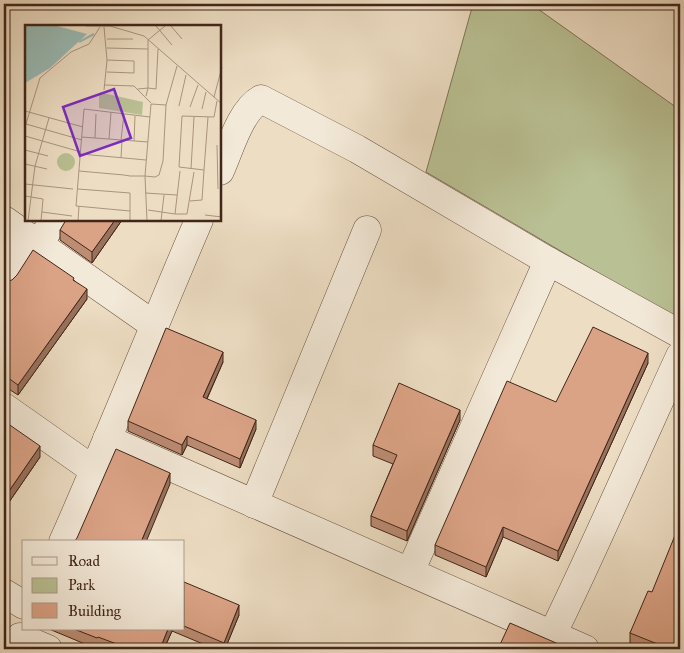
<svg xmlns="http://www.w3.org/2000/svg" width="684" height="653" font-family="'IM FELL Great Primer',serif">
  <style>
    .green { fill: #b9c093; stroke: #7e7356 }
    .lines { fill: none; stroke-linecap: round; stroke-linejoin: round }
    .minor-casing { stroke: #6d5444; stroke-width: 29 }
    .minor { stroke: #f3e9d8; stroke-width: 28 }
    .wall { fill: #bc8c73; stroke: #422619 }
    .shaded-wall { fill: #99725e; stroke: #422619 }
    .building { fill: #dba386; stroke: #422619 }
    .inset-river { fill: none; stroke: #99bbb6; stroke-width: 2.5 }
    .inset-road { fill: none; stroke: #a9947f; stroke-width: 1 }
    .view { fill: #7b2cbf; fill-opacity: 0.15; stroke: #7b2cbf; stroke-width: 2.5 }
    .inset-edge { fill: none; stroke: #422619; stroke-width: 2.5 }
  </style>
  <rect width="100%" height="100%" fill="#edddc3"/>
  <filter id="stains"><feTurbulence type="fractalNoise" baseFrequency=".004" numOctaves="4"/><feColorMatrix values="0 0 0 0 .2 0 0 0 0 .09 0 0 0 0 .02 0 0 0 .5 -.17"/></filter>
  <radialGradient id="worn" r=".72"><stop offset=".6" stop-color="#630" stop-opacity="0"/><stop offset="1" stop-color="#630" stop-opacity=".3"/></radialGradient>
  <polygon class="green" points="473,4 531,4 680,110 680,321 426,172"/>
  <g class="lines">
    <g class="minor-casing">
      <g id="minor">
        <path d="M220,171c10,-22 20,-60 41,-72l96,50 191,112 132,73"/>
        <polyline points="4,220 154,325"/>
        <polyline points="39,244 54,220"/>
        <polyline points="4,277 29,237"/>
        <polyline points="4,407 95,471"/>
        <polyline points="107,439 585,649"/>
        <polyline points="254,504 367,230"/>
        <path d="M63,542c47,-106 90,-215 136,-322"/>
        <polyline points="410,572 548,261"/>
        <polyline points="4,593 24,605"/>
        <path d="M552,635c45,-92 85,-186 128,-279"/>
        <polyline points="20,637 48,649"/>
      </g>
    </g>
    <use href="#minor" class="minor"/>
  </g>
  <g class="wall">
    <polygon points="122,220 92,263 60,240 60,230"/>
    <polygon points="74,280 87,299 18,395 4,386 4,282"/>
    <polygon points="223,362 207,399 256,429 240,468 187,445 182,455 128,431 128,421"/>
    <polygon points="648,363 558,561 503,537 486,577 435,555 435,545 556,402"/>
    <polygon points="460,420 407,541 371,526 371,516 393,464 373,456 373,445"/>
    <polygon points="4,421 40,457 7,505 4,503"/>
    <polygon points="184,582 239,615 225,649 215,649 172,631 164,649 103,649 98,647 97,649 49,629 184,629"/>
    <polygon points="652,592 680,649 645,649 630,643 630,633"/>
  </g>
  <g class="shaded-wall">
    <polygon points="115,220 122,220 92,263 92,252"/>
    <polygon points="7,232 7,243 4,248 4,238"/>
    <polygon points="87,289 87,299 18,395 18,385"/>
    <polygon points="223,352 223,362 203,407 203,397"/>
    <polygon points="648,353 648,363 558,561 558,551"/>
    <polygon points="460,410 460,420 407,541 407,531"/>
    <polygon points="256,420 256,429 240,468 240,459"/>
    <polygon points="187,436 187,445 182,455 182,445"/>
    <polygon points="40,446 40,457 7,505 7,494"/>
    <polygon points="170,473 170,484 146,542 141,542"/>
    <polygon points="503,527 503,537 486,577 486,567"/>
    <polygon points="239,605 239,615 225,649 224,649 224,643"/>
    <polygon points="168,629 172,629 172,631 164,649 160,649"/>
  </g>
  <g class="building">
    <polygon points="66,220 115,220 92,252 60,230"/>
    <polygon points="4,230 7,232 4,238"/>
    <polygon points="33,250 74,278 73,280 87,289 18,385 4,375 4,282 12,280 17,275"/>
    <polygon points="593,327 648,353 558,551 503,527 486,567 435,545 507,381 556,402"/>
    <polygon points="166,328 223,352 203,397 256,420 240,459 187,436 182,445 128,421"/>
    <polygon points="399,383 460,410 407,531 371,516 397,455 373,445"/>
    <polygon points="4,421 40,446 7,494 4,492"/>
    <polygon points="116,449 170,473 141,542 74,542 77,538"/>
    <polygon points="680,523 680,649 670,649 630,633 648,591 652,592"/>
    <polygon points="184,582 239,605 224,643 184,626"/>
    <polygon points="510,623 570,649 498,649"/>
    <polygon points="74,629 168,629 160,649 130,649 98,637 97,638"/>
  </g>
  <g transform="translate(25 25)">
    <rect width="196" height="196" fill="#edddc3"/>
    <path d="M78,68l40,9 -1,13 -43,-7v-14zM32 137a9 9 0 1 1 18 0a9 9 0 1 1-18 0Z" fill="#b9c093"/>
    <path d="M0,1h32l30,8 -37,34 -25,15z" fill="#99bbb6"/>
    <path class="inset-river" d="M54,17l15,-8"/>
    <path class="inset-road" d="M61,1h24l34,10 78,68M131,1l16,19M146,1l11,13M82,14h26M82,23l41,1M82,47l27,1v-12l-27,-1M80,60l29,1 17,17M113,64l10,-1v-48l17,-14M79,65l3,-30 -3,-33M121,71l2,-8 8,1 2,-40M189,72l8,-30M141,80l11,-39M154,81l7,-31M165,82l8,-22M177,84l4,-17M0,86l58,16M183,92l-4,53 -25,-3 3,-51 32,1 3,-16M1,99l56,16M0,102l15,-49 31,-26 18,-8 11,-17M0,111l56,16M57,112l66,5M70,113l1,-24M84,114l2,-27M96,115l3,-26M109,116l1,-25M192,120l1,44M0,125l23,6M56,129l65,6M96,133l1,-18M0,139l22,5M166,144l3,-52M54,146l45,4 6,1h15l10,1 4,-2 4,-14 3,-56 -15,-1 -6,72 2,45M0,159l48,5M53,164l52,4v28M120,168l32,2M0,171l18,3 -2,22M165,176l12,-1 2,-30M123,185l27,4 5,-43M105,186l-54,-5 8,-97 66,8M17,187l30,4M150,189h12l7,-42M180,190l17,2M3,196l7,-55 14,-48M53,196l1,-15M136,196l3,-26"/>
    <path class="view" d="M89,64l17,49 -51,18 -17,-49z"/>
    <rect width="196" height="196" class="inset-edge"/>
  </g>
  <rect width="684" height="653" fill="none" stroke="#edddc3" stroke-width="20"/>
  <rect x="5" y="5" width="674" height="643" fill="none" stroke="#422619" stroke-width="2.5"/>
  <rect x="10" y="10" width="664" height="633" fill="none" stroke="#422619"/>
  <rect x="22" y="540" width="162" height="90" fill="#f3e9d8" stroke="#ac9b8c"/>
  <rect x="32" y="557" width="25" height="8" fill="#f3e9d8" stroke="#ac9b8c"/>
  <text x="68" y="566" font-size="15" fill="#422619">Road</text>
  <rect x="32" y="578" width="25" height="15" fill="#b9c093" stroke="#ac9b8c"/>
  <text x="68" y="590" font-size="15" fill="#422619">Park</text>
  <rect x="32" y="603" width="25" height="15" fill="#dba386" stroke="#ac9b8c"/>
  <text x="68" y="616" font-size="15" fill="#422619">Building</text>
  <rect width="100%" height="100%" filter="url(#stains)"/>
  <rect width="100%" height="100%" fill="url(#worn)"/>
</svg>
